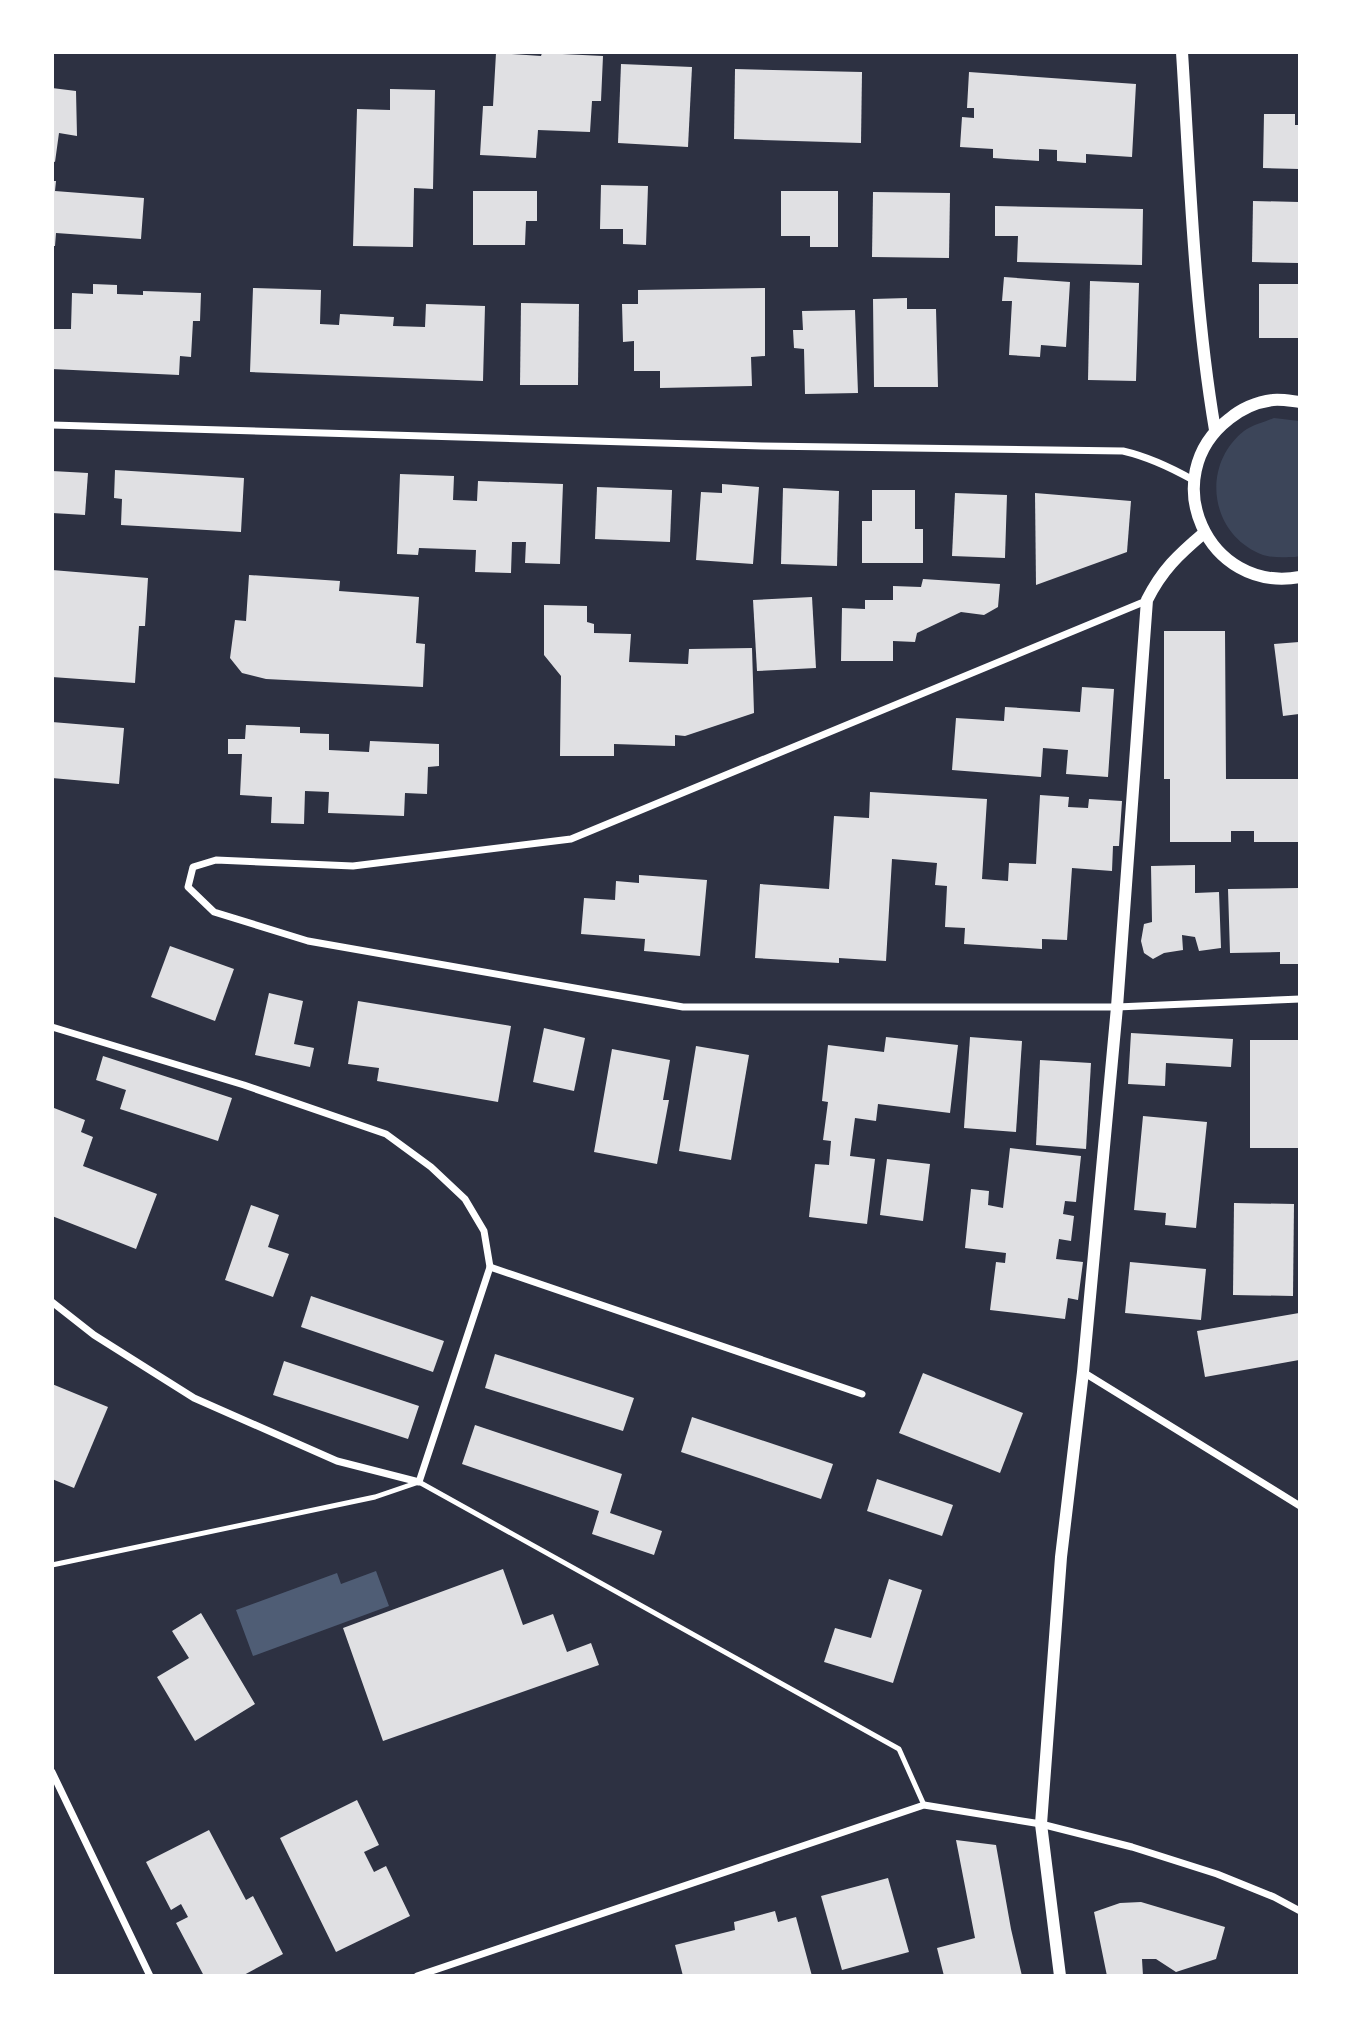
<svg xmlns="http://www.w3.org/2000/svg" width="1352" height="2028" font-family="Ubuntu,sans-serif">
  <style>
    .green { fill: #3c4559 }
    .water { fill: #4f5d75 }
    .building { fill: #e0e0e3 }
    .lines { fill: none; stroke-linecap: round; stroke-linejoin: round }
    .service { stroke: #fff; stroke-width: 5 }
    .minor { stroke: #fff; stroke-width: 7 }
    .tertiary { stroke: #fff; stroke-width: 12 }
  </style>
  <rect width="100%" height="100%" fill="#2d3142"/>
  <path class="green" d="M1274,418l25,3 1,135 -5,1c-9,0 -23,1 -32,-2 -53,-20 -63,-89 -19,-124 8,-6 21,-9 30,-13z"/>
  <polygon class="water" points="376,1571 389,1606 253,1656 236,1610 337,1573 341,1584"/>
  <g class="building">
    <polygon points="496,53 541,56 542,53 603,56 601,101 592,101 590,132 538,130 536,158 480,155 483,106 493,106"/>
    <polygon points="621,64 692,67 688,147 618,143"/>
    <polygon points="735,69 862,72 861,143 734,139"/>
    <polygon points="969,72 1136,84 1132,157 1086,154 1086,163 1057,161 1057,150 1039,149 1039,161 993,158 993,149 960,147 962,117 974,118 974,108 967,108"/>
    <polygon points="52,88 76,91 77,136 59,133 55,162 52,161"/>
    <polygon points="390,89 435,90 433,189 414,188 413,247 353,246 357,109 390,110"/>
    <polygon points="1264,114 1295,114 1295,125 1299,125 1299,169 1263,168"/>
    <polygon points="52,181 56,181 55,191 144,198 141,239 56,233 55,246 52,246"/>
    <polygon points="601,185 648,186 646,245 623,244 623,229 600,229"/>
    <polygon points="473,191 537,191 537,221 526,221 525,245 473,245"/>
    <polygon points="781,191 838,191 838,247 810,247 810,236 781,236"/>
    <polygon points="873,192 950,193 949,258 872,257"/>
    <polygon points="1253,201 1299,202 1299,263 1252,262"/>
    <polygon points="995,206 1143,209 1142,265 1017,262 1018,236 995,236"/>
    <polygon points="1004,277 1070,282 1066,347 1041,345 1040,357 1009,355 1012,301 1002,301"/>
    <polygon points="1090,281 1139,283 1136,381 1088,380"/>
    <polygon points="93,284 117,285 117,294 143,295 143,291 201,293 200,321 193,321 191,357 180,356 179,375 52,369 52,329 71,329 72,293 93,294"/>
    <rect x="1259" y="284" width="40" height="54"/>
    <polygon points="253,288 321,290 320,324 339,325 340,314 394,317 393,326 425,327 426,304 485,306 483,381 250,372"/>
    <polygon points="765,288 765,356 751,357 752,386 660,388 660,371 634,371 634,341 623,342 622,304 638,304 638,290"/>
    <polygon points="907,298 907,309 936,309 938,387 874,387 873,299"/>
    <polygon points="521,303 579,304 578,385 520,385"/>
    <polygon points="855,310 858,393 805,394 804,349 794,348 793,330 803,330 802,311"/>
    <polygon points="115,470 244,478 241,532 121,525 122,499 114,498"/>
    <polygon points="52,471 88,473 85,515 52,513"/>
    <polygon points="400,474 454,476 453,500 477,501 478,481 563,484 560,564 525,563 526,542 512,542 511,573 475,572 476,550 419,548 418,555 397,554"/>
    <polygon points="722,484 759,487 753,564 696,560 701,492 722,493"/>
    <polygon points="597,487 672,490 670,542 595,539"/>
    <polygon points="783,488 839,491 837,566 781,564"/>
    <polygon points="872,490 915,490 915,529 923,529 923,563 862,563 862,521 872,521"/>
    <polygon points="955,493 1007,495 1005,558 952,556"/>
    <polygon points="1035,493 1131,501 1127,552 1036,585"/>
    <polygon points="52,570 148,578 145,626 139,626 135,683 52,677"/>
    <polygon points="249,575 340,581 339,591 419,597 416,643 425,644 423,687 266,679 242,673 230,658 235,620 246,621"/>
    <polygon points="923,579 1000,584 998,607 984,615 961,612 917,633 915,642 893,641 893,661 841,661 842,608 865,609 865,600 893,600 893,586 921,587"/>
    <polygon points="812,597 816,668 757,671 753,600"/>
    <polygon points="544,605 587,606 587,622 594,624 594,633 631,634 629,662 688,664 689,649 752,648 754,713 685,736 675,735 675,746 614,744 614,756 560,756 561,676 544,655"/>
    <polygon points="1164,631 1225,631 1226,779 1299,779 1299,842 1254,842 1254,831 1231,831 1231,842 1170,842 1170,779 1164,779"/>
    <polygon points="1299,642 1299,714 1283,716 1274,644"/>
    <polygon points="1082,687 1114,689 1108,777 1066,774 1068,750 1043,748 1041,777 952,770 956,718 1004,721 1005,707 1080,712"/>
    <polygon points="52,722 124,728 119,784 52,778"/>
    <polygon points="246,725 300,727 300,733 329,734 329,750 369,752 370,741 439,744 439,766 428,767 427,794 405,793 404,816 328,813 329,792 305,791 304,824 271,823 272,797 240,795 242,754 228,754 228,739 245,739"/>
    <polygon points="870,792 987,799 982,879 1008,881 1009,863 1036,864 1040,795 1069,797 1068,807 1088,808 1089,799 1122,801 1119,846 1113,846 1112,871 1072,868 1067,940 1042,939 1042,949 964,944 965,928 945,927 947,886 935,885 937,863 892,859 886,961 839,958 839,963 755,958 760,884 829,889 834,816 869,818"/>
    <polygon points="1195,865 1195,893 1219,892 1221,948 1199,951 1195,937 1182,935 1183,950 1164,953 1153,959 1144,953 1141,941 1144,924 1152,922 1151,866"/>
    <polygon points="639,875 707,880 700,956 644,951 645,939 581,934 584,898 615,900 616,881 639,883"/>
    <polygon points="1299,888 1299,964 1280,964 1280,952 1230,953 1228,889"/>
    <polygon points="170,946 234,969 215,1021 151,997"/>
    <polygon points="269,993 303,1001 294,1044 314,1048 310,1067 255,1055"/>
    <polygon points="358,1001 511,1026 498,1102 377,1081 379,1068 348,1064"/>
    <polygon points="544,1028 585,1038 574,1091 533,1082"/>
    <polygon points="1131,1033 1233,1039 1231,1067 1166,1063 1165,1086 1128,1084"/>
    <polygon points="886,1037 958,1045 950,1113 878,1104 876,1121 855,1118 850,1156 875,1159 867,1224 809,1217 815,1164 829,1165 831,1141 823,1140 828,1102 822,1101 828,1045 884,1052"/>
    <polygon points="970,1037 1022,1041 1016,1132 964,1128"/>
    <rect x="1250" y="1040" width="49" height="108"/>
    <polygon points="696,1046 749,1055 731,1160 679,1151"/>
    <polygon points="612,1049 670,1060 663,1100 669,1100 657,1164 594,1152"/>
    <polygon points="103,1056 232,1098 218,1141 120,1109 126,1090 96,1080"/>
    <polygon points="1040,1060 1091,1063 1086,1149 1036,1145"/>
    <polygon points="54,1108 85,1120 81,1132 93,1137 83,1166 157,1194 136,1249 52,1216"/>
    <polygon points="1143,1116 1207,1122 1196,1228 1165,1225 1166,1213 1134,1210"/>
    <polygon points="1010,1148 1081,1156 1076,1202 1065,1201 1063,1214 1074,1216 1071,1241 1059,1239 1056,1259 1083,1262 1078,1300 1068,1298 1065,1319 990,1310 996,1262 1005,1263 1006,1253 965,1248 971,1189 989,1191 988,1205 1003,1208"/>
    <polygon points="887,1159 930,1164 923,1221 880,1215"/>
    <polygon points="1234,1203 1294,1204 1293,1296 1233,1295"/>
    <polygon points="251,1205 279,1215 268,1247 289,1254 273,1297 225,1280"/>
    <polygon points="1130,1262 1206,1269 1201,1320 1125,1313"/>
    <polygon points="311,1296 444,1341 433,1372 301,1327"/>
    <polygon points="1299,1313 1299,1360 1205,1377 1197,1331"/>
    <polygon points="495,1354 634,1398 623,1431 485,1388"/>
    <polygon points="284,1361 419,1406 408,1439 273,1395"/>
    <polygon points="923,1373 1023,1413 1000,1473 899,1433"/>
    <polygon points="52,1384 108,1407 74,1488 52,1479"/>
    <polygon points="692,1417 833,1464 821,1499 681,1452"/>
    <polygon points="475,1425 622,1474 610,1513 662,1531 654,1555 592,1534 599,1511 462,1464"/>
    <polygon points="877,1479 953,1505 942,1536 867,1511"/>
    <polygon points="503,1569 523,1625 553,1614 567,1652 591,1643 599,1665 383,1741 343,1628"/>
    <polygon points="889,1579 922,1590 893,1683 824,1662 835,1628 871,1638"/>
    <polygon points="201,1613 255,1704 195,1741 157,1677 189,1658 172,1631"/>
    <polygon points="357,1800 379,1845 364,1852 374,1872 386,1866 410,1916 336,1952 280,1838"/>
    <polygon points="209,1830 246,1900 253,1896 283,1954 242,1976 204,1976 176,1923 188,1917 181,1904 171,1910 146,1862"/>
    <polygon points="956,1840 996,1845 1011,1929 1022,1976 944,1976 937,1948 975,1938"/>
    <polygon points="888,1878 909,1952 842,1970 821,1896"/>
    <polygon points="1141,1902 1225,1927 1216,1959 1176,1972 1156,1959 1142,1959 1143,1976 1107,1976 1094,1912 1120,1903"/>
    <polygon points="775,1911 778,1922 796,1917 812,1976 683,1976 675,1945 735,1930 734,1922"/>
  </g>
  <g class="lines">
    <polyline class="service" points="52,1565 375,1497 419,1482 899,1749 924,1805"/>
    <g class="minor">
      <path d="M52,425l710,21 361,5c26,6 47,16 70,29"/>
      <polyline points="1146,601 571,839 353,866 216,860 193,867 188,887 214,912 308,941 683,1007 1117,1007 1300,999"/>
      <polyline points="52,1027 244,1085 386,1134 431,1167 465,1199 484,1231 490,1267"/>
      <polyline points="52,1302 94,1335 194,1398 337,1461 419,1482 490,1267 862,1394"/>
      <polyline points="1083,1372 1300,1506"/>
      <polyline points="52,1772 150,1976"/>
      <polyline points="417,1976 924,1805 1041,1824 1132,1847 1217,1874 1274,1897 1300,1911"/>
    </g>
    <g class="tertiary">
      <path d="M1182,52c8,126 12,254 33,378"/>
      <path d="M1300,402c-9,-1 -19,-3 -27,-2 -16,2 -32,9 -44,19 -74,57 -22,175 71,158"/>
      <path d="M1060,1976l-19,-152 20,-267 22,-185 34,-365 30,-407c15,-30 31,-45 57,-67"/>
    </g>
  </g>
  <rect width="1352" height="2028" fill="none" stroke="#ffffff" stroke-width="108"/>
</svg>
